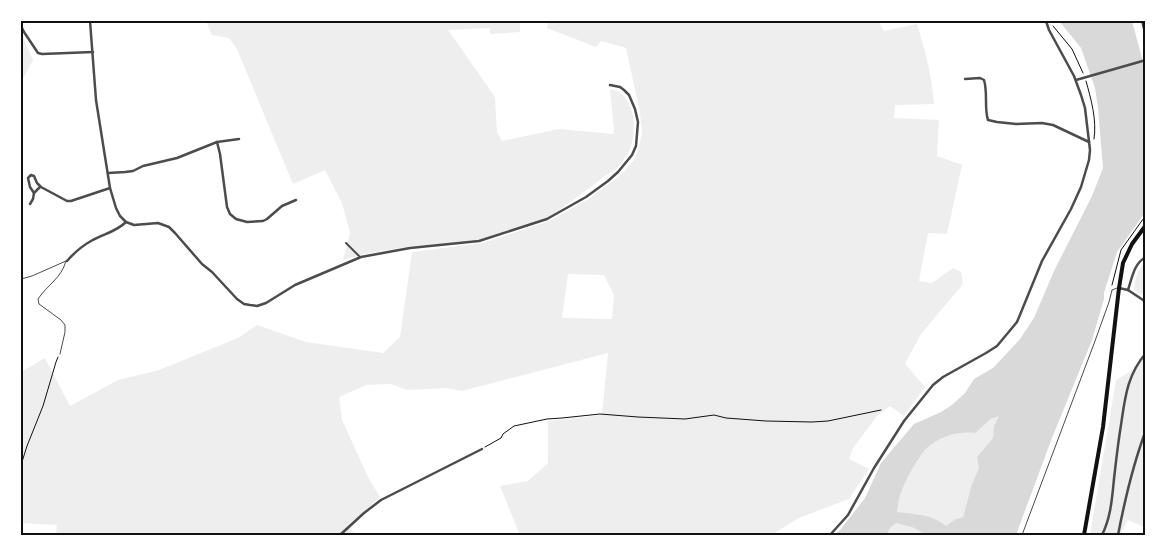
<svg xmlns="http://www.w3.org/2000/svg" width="1167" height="556" font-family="'PT Sans',sans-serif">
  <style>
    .green { fill: #eee; fill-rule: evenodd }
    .water { fill: #d9d9d9; fill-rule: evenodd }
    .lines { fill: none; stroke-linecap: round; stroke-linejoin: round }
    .path { stroke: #111; stroke-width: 1 }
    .service { stroke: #4c4c4c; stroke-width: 1 }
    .pedestrian { stroke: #4c4c4c; stroke-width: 2 }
    .minor { stroke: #4c4c4c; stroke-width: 2.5 }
    .secondary { stroke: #111; stroke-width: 4 }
    .neatline { fill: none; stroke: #111; stroke-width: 2 }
  </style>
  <rect width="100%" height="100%" fill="#fff"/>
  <g class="green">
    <path d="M206,21h317l-3,3v8l-30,2v-6l-42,2 47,67 2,35 5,9 57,-12 54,5 1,-4 -4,-41c6,1 10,3 14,7 13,14 13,47 1,62 -3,4 -6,9 -10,12 -6,4 -11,5 -16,11l-52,38 -68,22 -67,5 -48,8 -21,6 7,-27 -8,-30 -17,-33 -32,14 -56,-135 -8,-11 -17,-3z"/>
    <path d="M548,21h330l6,10 33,-7c8,26 15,52 17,80l-39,1 -1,13 45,2 -2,36 25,9 -15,69 -19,-1 -9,48 13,2 21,-15 8,4 2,12 -42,50 -16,30 20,23 -21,29 -14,-10 -13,10 -24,32 -4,11 20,10 -20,30 -50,19 -28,17h-255l3,-2 -19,-47 28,-5 20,-18v-42l54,-6 6,-62 -146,38 -15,-3 -40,2 -16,-6 -25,1 -27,12 3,23 26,57 12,20 -33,29 9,9h-300l1,-10 -36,-2v-151l24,-14 25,48 48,-26 41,-10 79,-32 19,-13 49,17 77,11 17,-16 12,-85 71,-9 66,-22 38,-21 35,-26 12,-14 5,-13 3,-14 -2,-20 -14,-65 -25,-7 -5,6 -49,-19zM568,274l36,1 10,20 -2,24 -50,-1z"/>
    <polygon points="21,32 33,60 21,83"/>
    <path d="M1145,261l1,1v35l-12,-7c1,-11 4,-20 11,-29z"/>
    <polygon points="1146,355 1146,528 1128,520 1120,535 1090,535 1116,380 1131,371"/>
    <path d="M1000,415l-6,11 -1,12 -16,19 3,11 -9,19 -8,30 -7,2 -10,7c-14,-12 -31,-12 -49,-14 1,-4 1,-8 2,-12 3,-14 18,-42 28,-52 12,-11 32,-17 48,-16l16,-13z"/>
    <polygon points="896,523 914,528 926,535 886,535 891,527"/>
  </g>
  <path class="water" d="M1059,21h73l14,52v138l-29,41 -13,41v6l-12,41 -40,98 -36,97h-90l-12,-7 -18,-5 -5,4 -5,8h-52l7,-6 24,-31 16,-35 33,-39 27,-12 11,-7 13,-12 9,-14 19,-11 27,-29 14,-21 20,-47 38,-75 11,-28 -5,-60 -3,-20 -14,-40zM999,416l-5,10 -1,12 -16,19 2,11 -8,19 -8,30 -7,2 -10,7c-14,-12 -31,-12 -49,-14 1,-4 1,-9 2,-12 3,-14 18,-42 28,-52 12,-11 32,-17 48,-15l16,-14z"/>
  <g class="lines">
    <g class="path">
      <polyline points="1053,26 1072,49 1083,73"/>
      <path d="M1086,81c5,18 11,39 8,58"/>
      <polyline points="1112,285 1121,250 1146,215"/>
      <polyline points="485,447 501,438 503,434 514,426 547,419 562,418 600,414 638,417 685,419 714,415 726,418 766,421 812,422 828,421 881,410"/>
      <polyline points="21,465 27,446 43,406 56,362 58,357"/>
    </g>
    <g class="service">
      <polyline points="21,279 32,276 66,261"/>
      <path d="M60,354l5,-22v-7l-4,-5 -22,-16 -1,-5c10,-15 23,-20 28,-38"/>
      <polyline points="1022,535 1095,341 1109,302 1112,290 1117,288"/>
    </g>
    <polyline class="pedestrian" points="346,243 360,257"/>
    <g class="minor">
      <polyline points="90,21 96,100 110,188 116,208 120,216 126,222 134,225 158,223 169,227 175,233 202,264 212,272 237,299 244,304 250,305 257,306 266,303 295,285 361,257 410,248 479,241 547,219 586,197 608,181 618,172 632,155 636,146 638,122 635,109 629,95 624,90 620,87 610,85"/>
      <polyline points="1142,21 1146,36"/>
      <polyline points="21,26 24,32 38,53 42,54 93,52"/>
      <path d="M965,79l15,-1 4,2c4,13 0,28 4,40l9,2 19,2 26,-1 11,2 36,17"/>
      <polyline points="1076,80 1146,60"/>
      <polyline points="217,142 220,154 227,207 230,214 236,219 247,222 263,221 267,219 282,206 296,200"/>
      <polyline points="108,173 125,172 133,171 143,166 177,158 217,142 239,139"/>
      <polyline points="34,193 30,187 28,178 31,175 34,176 37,183 41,187 67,201 71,201 110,188"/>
      <polyline points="30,204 33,199 34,193 40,187"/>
      <path d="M67,261c7,-8 15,-15 24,-20 12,-7 25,-9 35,-19"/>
      <polyline points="1119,288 1128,290 1146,302"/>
      <path d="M1128,290c4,-12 6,-27 18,-33"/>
      <polyline points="340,535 364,513 381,500 482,449"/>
      <polyline points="830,535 848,515 874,468 904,421 933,385 943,377 986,353 997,346 1017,322 1042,261 1071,209 1081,187 1089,160 1090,150 1085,108 1081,95 1074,76 1049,30 1046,21"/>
      <path d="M1102,535c9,-18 10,-37 12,-56 2,-18 4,-36 7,-54 4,-27 6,-50 25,-72"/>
      <path d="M1118,535c7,-36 15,-71 28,-105"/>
    </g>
    <polyline class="secondary" points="1084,535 1103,427 1119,288 1123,263 1132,244 1146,225"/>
  </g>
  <rect width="1167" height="556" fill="none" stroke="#ffffff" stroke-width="45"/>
  <rect x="22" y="22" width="1122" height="512" class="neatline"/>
</svg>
